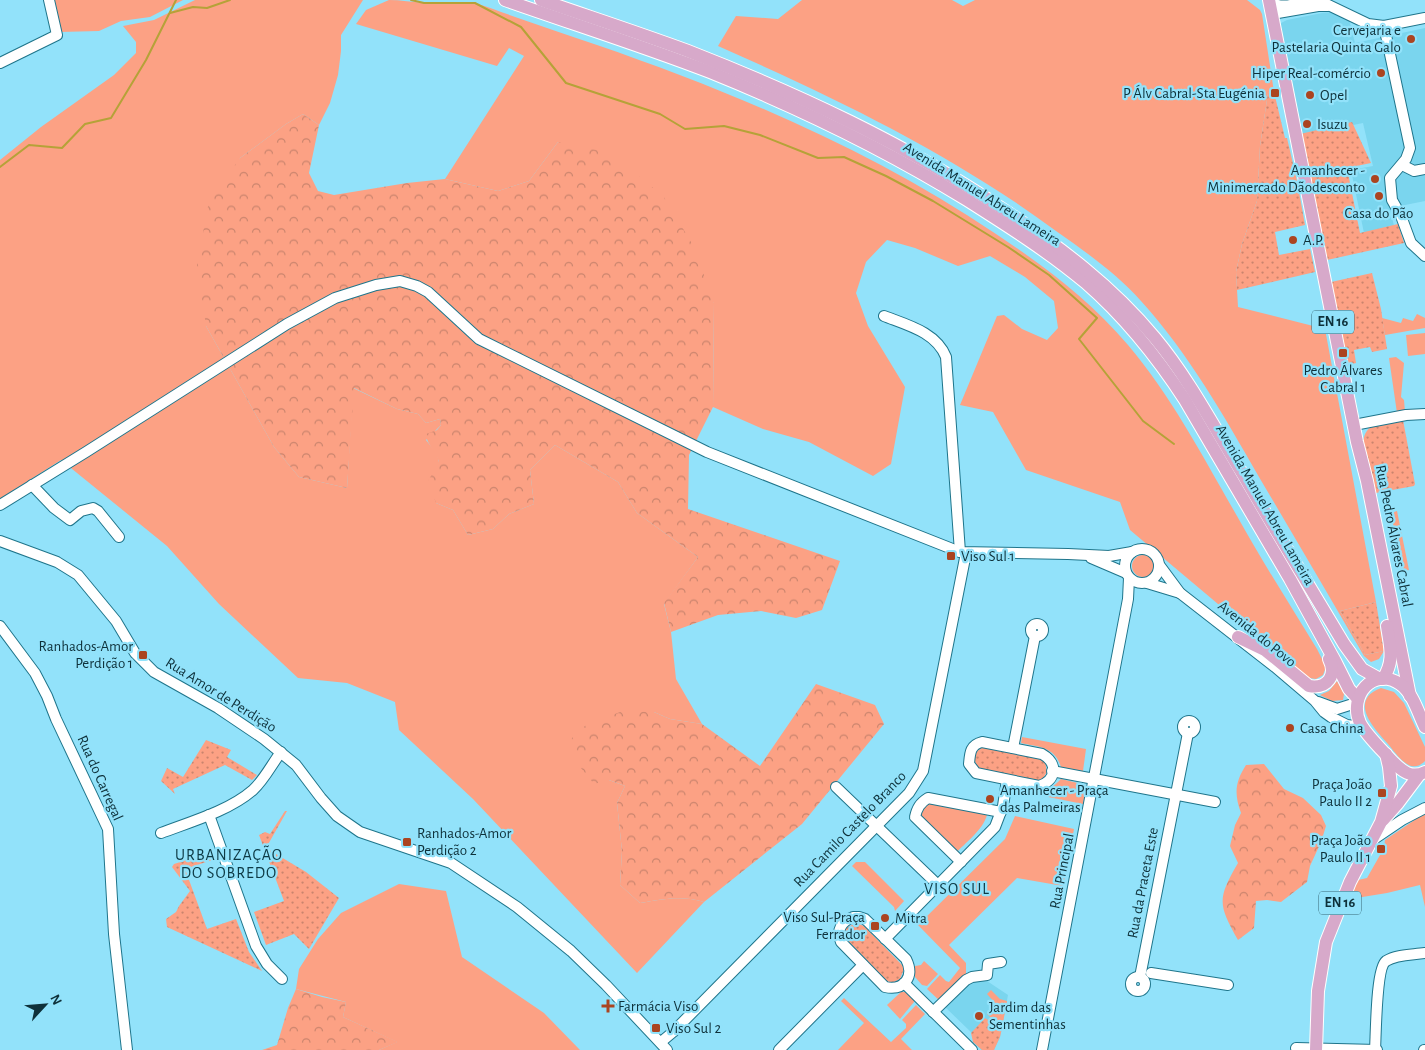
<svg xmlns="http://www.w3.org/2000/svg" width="1425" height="1050" font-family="'Alegreya Sans',sans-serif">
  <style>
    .built { fill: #7ad5ee }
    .green { fill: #fca184 }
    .forest { fill: url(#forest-crowns) }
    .garden { fill: url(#garden-dots) }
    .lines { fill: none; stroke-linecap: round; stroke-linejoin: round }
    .stream { stroke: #b5a238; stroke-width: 2 }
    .minor-casing { stroke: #1f758b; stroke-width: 12 }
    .major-casing { stroke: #fff; stroke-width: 14 }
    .minor { stroke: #fff; stroke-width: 10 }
    .major { stroke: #d7a9ca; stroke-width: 12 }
    .poi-dot { fill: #ab4420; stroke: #92e2fa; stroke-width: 2 }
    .labels { text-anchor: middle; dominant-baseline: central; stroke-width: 4.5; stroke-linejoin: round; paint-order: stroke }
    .shield { fill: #92e2fa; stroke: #366674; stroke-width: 1 }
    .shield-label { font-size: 14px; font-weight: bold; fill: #0e313a }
    .poi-label { font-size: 15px; fill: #0e313a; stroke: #92e2fa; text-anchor: start }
    .street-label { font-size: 15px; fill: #0e313a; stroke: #92e2fa }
    .neighbourhood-label { font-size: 16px; letter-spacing: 1px; fill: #0d3a45; stroke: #92e2fa }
  </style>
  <defs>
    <pattern id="forest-crowns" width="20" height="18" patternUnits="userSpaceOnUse" patternTransform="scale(1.25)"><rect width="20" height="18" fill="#fca184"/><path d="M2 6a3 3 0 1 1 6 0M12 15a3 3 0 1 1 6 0" fill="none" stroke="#ca846d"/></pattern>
    <pattern id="garden-dots" width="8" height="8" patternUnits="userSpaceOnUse" patternTransform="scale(1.25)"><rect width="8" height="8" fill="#fca184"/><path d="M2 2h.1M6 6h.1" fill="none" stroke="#ca846d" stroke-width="1.8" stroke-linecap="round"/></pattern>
  </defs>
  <rect width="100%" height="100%" fill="#92e2fa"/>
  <g class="built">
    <polygon points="1347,11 1355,43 1425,28 1425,201 1390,208 1394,226 1364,233 1351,170 1373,166 1363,123 1299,136 1278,30 1281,23 1287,20 1322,13"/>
    <polygon points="984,979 1008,995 1000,1037 994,1050 982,1050 976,1045 973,1042 973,1034 943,1005 974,980"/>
  </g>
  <g class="green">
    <polygon points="54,0 183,0 150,17 121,21 99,31 60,32"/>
    <path d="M195,0h168l-22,35v16l-3,24 -8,28 -11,22 -16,-11 -17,10 -46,34 -34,168 68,121 25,30 48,11 6,-100 44,21 21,5 8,9 14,-4 1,6 -15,15 11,14 2,8 -3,41 17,7 15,25 25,-6 16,-15 25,-10 -4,-34 25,-25 63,37 19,31 61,44 -34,47 7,28 5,47 26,45 -32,-5 -16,-7 -45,68 16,6 -8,17 5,48 -2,34 20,18c23,-4 41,-8 64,-1l-67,71 -164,-174 -74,-69 -4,-28 -48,-19 -49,-5 -79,-74 -52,-58 -106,-86 -61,39v-339l41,-33 73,-52 22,-22v-11l-13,-16 31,-6z"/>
    <path d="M389,0c12,0 23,2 35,3 18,2 37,-3 54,1 13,4 26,9 40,14 26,9 52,18 79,27 139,48 276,106 399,189 48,32 94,66 132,111 44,52 75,112 109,171 25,45 53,89 80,133l9,18 -3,8 -7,4 -7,-1 -91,-74 -88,-74 -10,-28 -94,-32 -33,-58 -33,-7 37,-89 7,-1 18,14 25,11 11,-12 -4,-27 -29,-24 -35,-21 -32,10 -43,-18 -28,-8 -21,22 -10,31 12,33 37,61 -14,77 -18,12 -64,-34 -46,-13 -50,-22 1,-104 -156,-161 -29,39 -31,10 -53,-12 79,-123 -15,-8 -12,18 -141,-42 10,-14z"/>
    <path d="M802,0h150l11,6 12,-6h272l13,10 2,4 12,78 -6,1 -8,53 -3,55 -15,43 -6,28 2,35 87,22 51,273 -36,9 25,44 19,-4 -5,8 -8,3 -7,-6c-35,-60 -70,-120 -105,-179 -35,-61 -70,-123 -118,-176 -24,-27 -55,-49 -85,-70 -104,-77 -220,-133 -338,-185l18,-30 42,3z"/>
    <polygon points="1417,314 1425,318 1425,328 1385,335 1382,318 1401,323 1403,318 1413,321"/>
    <polygon points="1425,333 1425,354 1408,356 1406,335"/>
    <polygon points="1396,357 1404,363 1401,397 1404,400 1405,412 1397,413 1389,358"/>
    <polygon points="1397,511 1409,570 1402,572 1391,513"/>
    <circle cx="1143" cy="566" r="11"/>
    <polygon points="1337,681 1344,694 1343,700 1332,701 1320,695 1329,691"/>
    <path d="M1381,688l13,4 10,11 21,44v14c-4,4 -8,6 -14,5 -9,-3 -17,-15 -23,-22 -13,-15 -41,-43 -7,-56z"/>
    <path d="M1022,737l64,12 -3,22 -22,-4c-6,-20 -22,-20 -40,-24z"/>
    <path d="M1061,779l25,6 -3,19 -69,-14 2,-5c22,5 28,12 45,-6z"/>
    <path d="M930,802l55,10 2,3c-4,15 -22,28 -32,39l-37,-36 1,-6z"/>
    <polygon points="1425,813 1425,907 1420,885 1387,893 1350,899 1358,880 1367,878 1384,848 1385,840"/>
    <polygon points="1015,816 1074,829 1063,886 1017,878 949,945 966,963 966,976 940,1001 927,989 940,975 946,981 949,982 960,968 918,925 1005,839"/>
    <polygon points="856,862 865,862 904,901 895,911 894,907 852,866"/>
    <polygon points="399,884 446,891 462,957 544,1013 580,1050 379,1050 397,1042 343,1017 346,1002 296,989 299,969 318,939 341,913"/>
    <polygon points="924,961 938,974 927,986 922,985 915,977 915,966 921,965"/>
    <polygon points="991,990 1000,999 1007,1001 1002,1028 987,1014 996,1004 987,994"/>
    <polygon points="901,992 905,992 914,1000 914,1002 900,1019 887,1005"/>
    <polygon points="844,998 891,1042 906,1028 906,1024 902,1020 916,1005 925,1014 901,1039 912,1050 838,1050 864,1023 841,1001"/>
  </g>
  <g class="forest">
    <path d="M303,114l16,11 -10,48 9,18 16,4 73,-12 38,-4 53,12 31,-10 29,-39 53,11 53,44 30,50 20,56 -1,104 -24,48 -1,54 152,52 -18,49 -26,8 -35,-7 -43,4 -47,17 -7,-29 34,-46 -61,-44 -19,-31 -63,-37 -25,25 4,34 -25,10 -16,15 -25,6 -15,-25 -17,-7 -8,-22 11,-19c-3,-11 -13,-18 -13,-28l11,-4 4,-5 -1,-6 -14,4 -8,-9 -21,-5 -43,-21 -7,100 -48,-11 -25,-30 -68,-121 -9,-62 12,-63 31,-43 46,-34z"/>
    <path d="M816,684l59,21 9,19 -82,100 -98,78c-23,-7 -41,-3 -64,1l-20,-18 2,-34 -5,-48 8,-17 -16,-6 -15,4 -22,-27 -2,-17 17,-16 36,-13 31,1 16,7 32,5 58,42z"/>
    <path d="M1264,764l20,25 19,9 18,17 5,11 -5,16 -11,24 -3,16 -26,20 -14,-2 -11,1 -2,27 -16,12c-20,-36 -21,-41 0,-77l-8,-17 5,-21 6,-12c-7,-19 -6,-31 5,-48z"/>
    <polygon points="296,989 322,997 346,1002 343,1017 398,1042 379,1050 262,1050 277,1045 288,1008"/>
  </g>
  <g class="garden">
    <polygon points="1274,92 1285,138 1287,138 1297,181 1305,225 1275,232 1279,255 1310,249 1315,272 1237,290 1236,272 1242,244 1257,201 1260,146 1268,93"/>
    <polygon points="1352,122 1371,163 1347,168 1360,233 1398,224 1404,243 1327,260 1300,134"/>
    <polygon points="1372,273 1381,309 1387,349 1372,352 1370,347 1354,350 1356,363 1348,365 1331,282"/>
    <path d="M1403,420l12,64 -1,2 -38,7 -13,-52c1,-5 3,-11 8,-14z"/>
    <polygon points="1376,602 1384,651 1365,655 1340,611"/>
    <polygon points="206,740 231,750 227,757 257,775 252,780 225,765 173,789 175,794 161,781 167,768 183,777"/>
    <path d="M984,747l57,12 4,2 2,11 -5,8h-5l-59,-12 -4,-9c1,-6 4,-10 10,-12z"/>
    <polygon points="285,811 287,811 266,848 306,872 339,898 309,949 294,934 266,945 254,912 284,901 259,835 265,832 270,834"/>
    <polygon points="212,852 215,859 185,869 207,929 236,919 249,952 262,971 167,927 166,919 176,912 179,906 190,891 172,867 174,864"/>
    <polygon points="856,923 864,926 902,965 904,969 900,979 892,983 887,981 848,941 845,938 846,928"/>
    <polygon points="985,1018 988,1020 990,1018 1002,1028 1000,1037 994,1050 982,1050 973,1042 971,1033"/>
  </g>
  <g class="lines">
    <g class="stream">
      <polyline points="411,0 424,3 475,3 521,27 566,83 660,114 685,129 724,126 760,135 818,158 844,157 886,176 933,201 1008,247 1049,275 1097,318 1079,339 1143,421 1174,444"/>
      <polyline points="170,13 193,7 207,8 230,0"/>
      <polyline points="0,167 29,145 62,148 85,124 111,118 146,60 176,0"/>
    </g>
    <g class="minor-casing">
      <g id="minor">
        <path d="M1269,0c10,11 29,3 42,0"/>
        <polyline points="1318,0 1368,24 1384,26 1425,18"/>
        <polyline points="1272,14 1318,6 1328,6"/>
        <polyline points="1384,26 1410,148 1406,159 1390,178 1392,200 1401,216 1411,243 1425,256"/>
        <polyline points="0,63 57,35 49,0"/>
        <polyline points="1402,165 1414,171 1425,169"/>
        <path d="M884,316c23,9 52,16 62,41l14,195"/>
        <polyline points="1354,425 1406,415 1425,414"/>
        <polyline points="32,485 54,508 70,520 81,511 93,508 98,511 119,537"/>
        <polyline points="0,505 86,452 287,324 335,298 376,285 400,281 417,286 428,292 479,339 707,452 960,552 1068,554 1109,556 1132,552"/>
        <polyline points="0,541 57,562 78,575 116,621 135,653 154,672 218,708 264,739 296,765 321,798 337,816 360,832 451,863 517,907 571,951 606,985 667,1050"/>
        <circle cx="1142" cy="566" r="17"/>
        <polyline points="1091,558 1126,573"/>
        <polyline points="1160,566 1180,593 1275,667 1315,701 1324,712 1331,717 1347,725 1362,727"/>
        <polyline points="1147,583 1180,593"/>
        <circle cx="1037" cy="630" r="6"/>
        <polyline points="0,626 35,673 47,696 56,719 108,829 114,934 127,1050"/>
        <polyline points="1318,702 1337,709 1356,703"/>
        <circle cx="1189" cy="727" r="6"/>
        <path d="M982,742l60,12c16,9 15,26 -3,32l-63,-13 -7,-9c1,-11 1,-19 13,-22z"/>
        <polyline points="1013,748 1035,636"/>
        <polyline points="1052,771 1215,802"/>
        <polyline points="836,787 938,885"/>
        <polyline points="209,815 256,946 267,964 282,979"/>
        <path d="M161,833c29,-11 68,-22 92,-43 11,-10 19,-26 28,-38"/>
        <polyline points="1371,841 1402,820 1425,808"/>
        <path d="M961,862l-46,-45c2,-9 5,-14 13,-19l73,14"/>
        <path d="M853,917h6l6,2 41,40c9,18 -2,32 -21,28l-44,-45c-5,-12 0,-20 12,-25z"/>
        <polyline points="885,939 995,827 1003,806 1007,780"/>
        <polyline points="1151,973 1228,985"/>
        <circle cx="1138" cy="984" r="7"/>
        <polyline points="1140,977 1188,733"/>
        <polyline points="904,983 972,1050"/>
        <polyline points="933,1012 966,980 972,977 987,975 988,964 1001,962"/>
        <polyline points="661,1042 673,1032 909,793 923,771 966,553"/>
        <polyline points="1296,1048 1377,1050"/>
        <polyline points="779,1050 863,965"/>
        <polyline points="1042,1050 1128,599 1129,578"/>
        <path d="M1375,1050c1,-15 1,-82 11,-89 11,-7 27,-6 39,-8"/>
        <polyline points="1424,1050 1425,1050"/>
      </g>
    </g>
    <g class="major-casing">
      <g id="major">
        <path d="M505,0c68,24 138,46 205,72 89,36 176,78 257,128 41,26 82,52 119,83 39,34 71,74 99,117l105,179 45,82 14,28 9,10"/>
        <path d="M541,0c49,17 98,33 147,51 110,43 218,93 316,159 56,37 108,76 151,128 34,41 59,89 87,135 33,57 68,114 102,171l18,25 18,10"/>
        <polyline points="1269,0 1357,442 1367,481 1410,696"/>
        <path d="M1238,637l27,13 44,36c19,3 28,-11 20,-27"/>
        <path d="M1383,679c12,-19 7,-32 4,-53"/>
        <path d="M1425,727c-7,-14 -12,-34 -25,-43 -27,-18 -52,12 -40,39 6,12 23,28 32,38 10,10 19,18 33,11"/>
        <polyline points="1383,820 1398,803 1419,775"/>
        <polyline points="1316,1050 1318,991 1326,942 1350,882 1381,822 1391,786 1389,767 1386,754"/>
      </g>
    </g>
    <use href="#minor" class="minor"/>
    <use href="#major" class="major"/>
  </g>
  <g class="poi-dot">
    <circle cx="1411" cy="39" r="5"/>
    <circle cx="1381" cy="73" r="5"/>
    <rect x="1270" y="88" width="10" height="10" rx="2.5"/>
    <circle cx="1310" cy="95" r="5"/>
    <circle cx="1307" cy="124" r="5"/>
    <circle cx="1375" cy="179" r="5"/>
    <circle cx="1379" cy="196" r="5"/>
    <circle cx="1293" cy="240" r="5"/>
    <rect x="1338" y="348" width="10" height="10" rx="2.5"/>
    <rect x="946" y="551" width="10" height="10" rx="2.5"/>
    <rect x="138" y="650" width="10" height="10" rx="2.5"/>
    <circle cx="1290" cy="728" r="5"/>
    <rect x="1377" y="788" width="10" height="10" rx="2.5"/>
    <circle cx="990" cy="799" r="5"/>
    <rect x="402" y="837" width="10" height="10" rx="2.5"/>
    <rect x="1376" y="844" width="10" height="10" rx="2.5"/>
    <circle cx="885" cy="918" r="5"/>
    <rect x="870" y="921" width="10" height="10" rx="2.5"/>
    <path d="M605.5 998.5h5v5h5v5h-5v5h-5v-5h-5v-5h5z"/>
    <circle cx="979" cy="1016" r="5"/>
    <rect x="651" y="1023" width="10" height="10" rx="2.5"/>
  </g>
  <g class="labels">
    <g class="shield">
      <rect x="1312" y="310.5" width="42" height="23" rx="4"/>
      <rect x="1319" y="891.5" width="42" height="23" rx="4"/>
    </g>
    <g class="shield-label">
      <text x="1333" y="322">EN 16</text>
      <text x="1340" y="903">EN 16</text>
    </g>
    <g class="poi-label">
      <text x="1401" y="30" text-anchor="end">Cervejaria e<tspan x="1401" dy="17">Pastelaria Quinta Galo</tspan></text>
      <text x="1371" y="73" text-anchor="end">Hiper Real-comércio</text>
      <text x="1265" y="93" text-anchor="end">P Álv Cabral-Sta Eugénia</text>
      <text x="1320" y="95">Opel</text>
      <text x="1317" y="124">Isuzu</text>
      <text x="1365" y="170" text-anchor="end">Amanhecer -<tspan x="1365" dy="17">Minimercado Dãodesconto</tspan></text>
      <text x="1379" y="213" text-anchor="middle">Casa do Pão</text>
      <text x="1303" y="240">A.P.</text>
      <text x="1343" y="370" text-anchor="middle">Pedro Álvares<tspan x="1343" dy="17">Cabral 1</tspan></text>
      <text x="961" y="556">Viso Sul 1</text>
      <text x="133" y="646" text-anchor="end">Ranhados-Amor<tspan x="133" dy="17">Perdição 1</tspan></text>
      <text x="1300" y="728">Casa China</text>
      <text x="1372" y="784" text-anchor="end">Praça João<tspan x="1372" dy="17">Paulo II 2</tspan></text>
      <text x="1000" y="790">Amanhecer - Praça<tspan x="1000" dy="17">das Palmeiras</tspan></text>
      <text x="417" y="833">Ranhados-Amor<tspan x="417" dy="17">Perdição 2</tspan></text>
      <text x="1371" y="840" text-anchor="end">Praça João<tspan x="1371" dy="17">Paulo II 1</tspan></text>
      <text x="865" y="917" text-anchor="end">Viso Sul-Praça<tspan x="865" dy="17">Ferrador</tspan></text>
      <text x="895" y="918">Mitra</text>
      <text x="618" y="1006">Farmácia Viso</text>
      <text x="989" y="1007">Jardim das<tspan x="989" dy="17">Sementinhas</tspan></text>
      <text x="666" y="1028">Viso Sul 2</text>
    </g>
    <g class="street-label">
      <text transform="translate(982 194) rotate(32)">Avenida Manuel Abreu Lameira</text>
      <text transform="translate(1265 505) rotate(60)">Avenida Manuel Abreu Lameira</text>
      <text transform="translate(1394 536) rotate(79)">Rua Pedro Álvares Cabral</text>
      <text transform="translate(1257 634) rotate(39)">Avenida do Povo</text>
      <text transform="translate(221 695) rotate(32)">Rua Amor de Perdição</text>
      <text transform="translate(100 778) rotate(66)">Rua do Carregal</text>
      <text transform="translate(850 829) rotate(-46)">Rua Camilo Castelo Branco</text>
      <text transform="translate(1062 871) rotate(-79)">Rua Principal</text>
      <text transform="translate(1143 883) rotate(-79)">Rua da Praceta Este</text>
    </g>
    <g class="neighbourhood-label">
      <text x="229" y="855">URBANIZAÇÃO<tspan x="229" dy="18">DO SOBREDO</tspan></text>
      <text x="957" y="889">VISO SUL</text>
    </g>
  </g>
  <g transform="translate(45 1005) rotate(64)" stroke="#92e2fa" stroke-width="4" paint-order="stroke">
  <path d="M0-4L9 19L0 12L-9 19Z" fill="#0e313a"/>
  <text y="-8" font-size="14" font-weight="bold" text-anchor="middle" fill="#0e313a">N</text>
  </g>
</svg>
